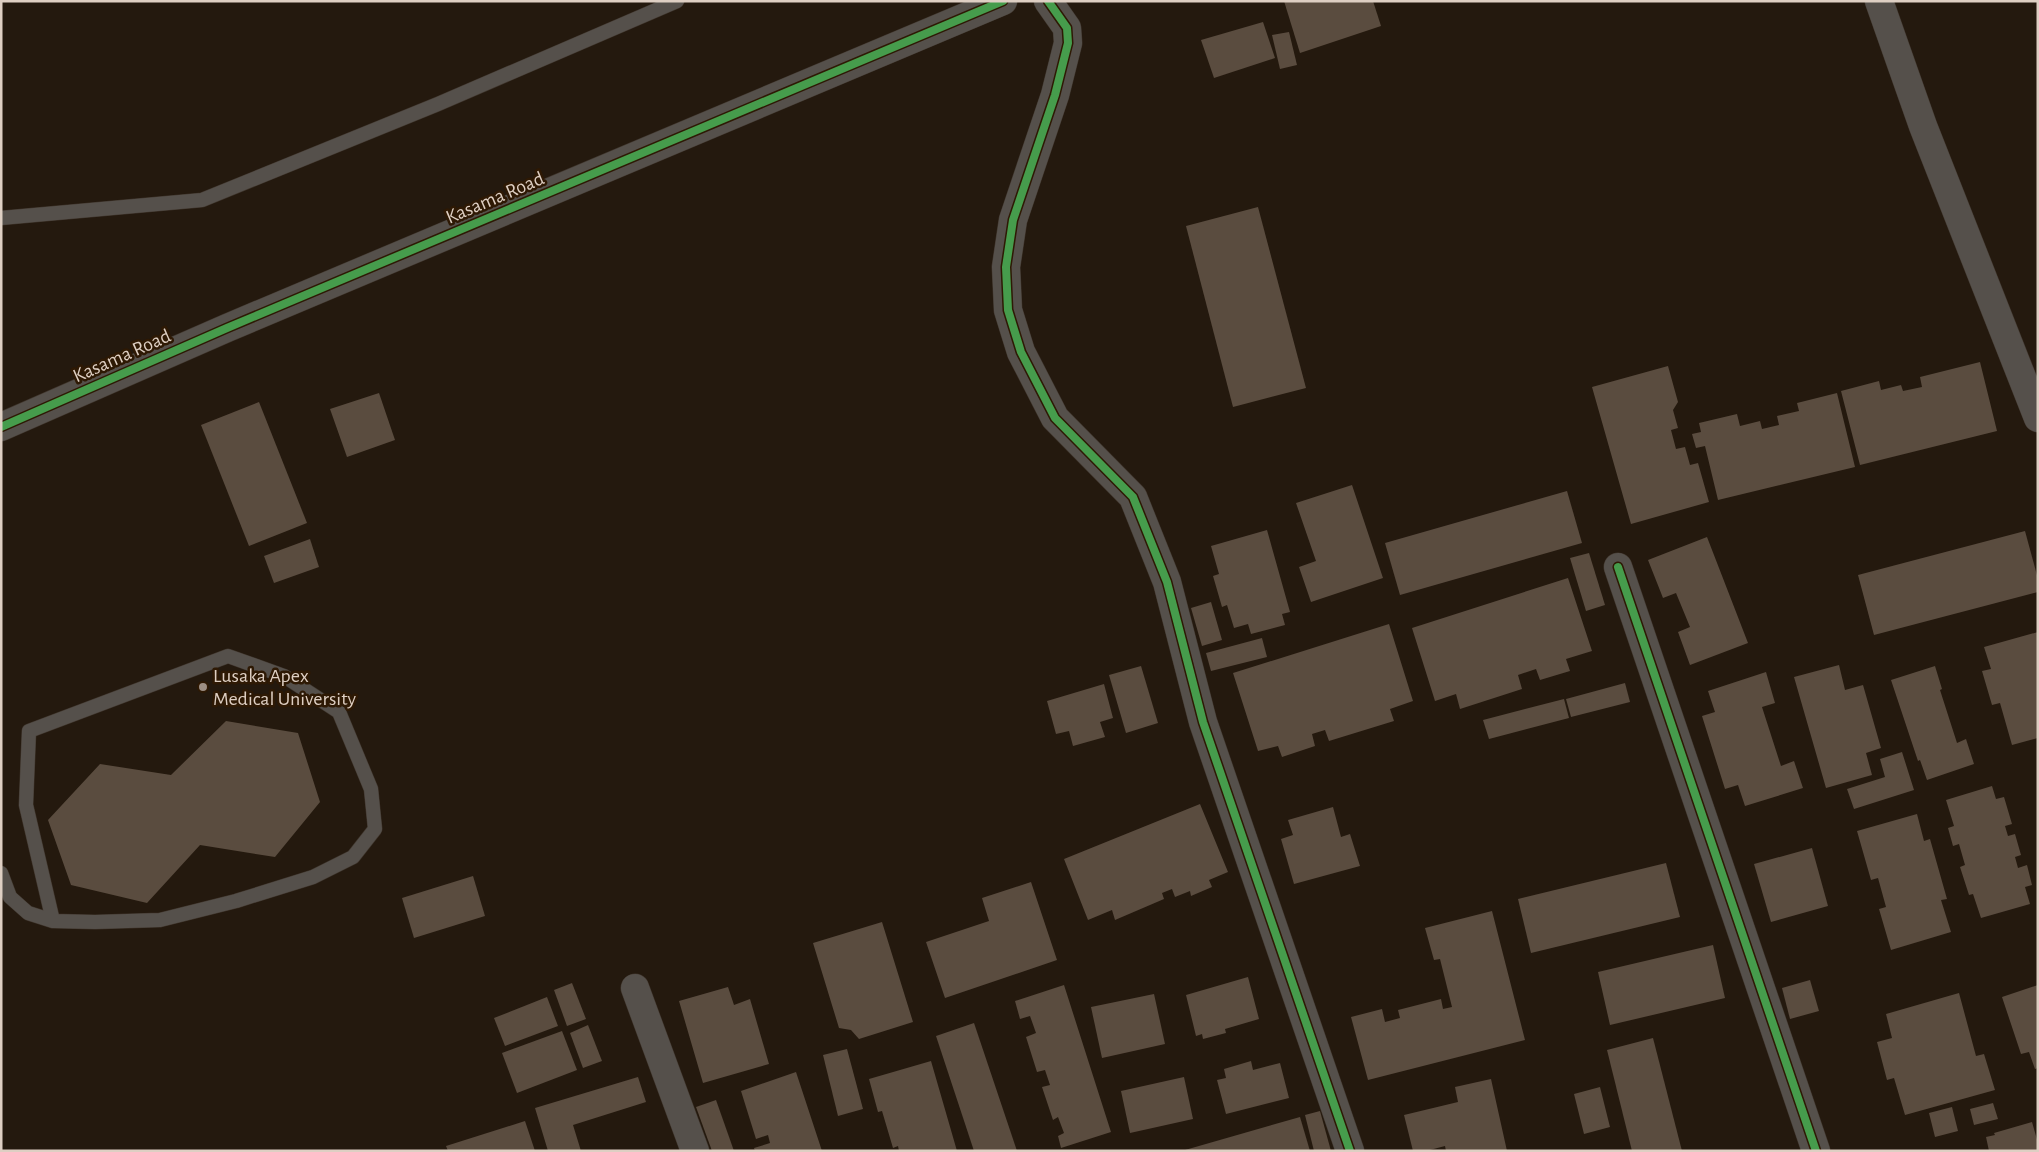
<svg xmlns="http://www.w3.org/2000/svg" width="2039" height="1152" font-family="'Alegreya Sans',sans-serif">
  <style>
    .building { fill: #5a4c3f }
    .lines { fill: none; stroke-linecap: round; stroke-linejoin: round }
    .service-casing { stroke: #40362d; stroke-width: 15 }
    .minor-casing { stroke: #40362d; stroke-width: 29 }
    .tertiary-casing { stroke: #40362d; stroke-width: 29 }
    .service { stroke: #55504b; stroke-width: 14 }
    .minor { stroke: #55504b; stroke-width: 28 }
    .tertiary { stroke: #55504b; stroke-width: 28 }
    .cycleway-casing { stroke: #2e1904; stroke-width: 11 }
    .cycleway { stroke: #469c4c; stroke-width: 8 }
    .poi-dot { fill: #9d8f84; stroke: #2e1904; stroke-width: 2 }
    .labels { text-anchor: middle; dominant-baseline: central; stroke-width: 5; stroke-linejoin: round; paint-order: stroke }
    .street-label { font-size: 20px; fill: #decfc3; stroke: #2e1904 }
    .poi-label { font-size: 20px; fill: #decfc3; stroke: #2e1904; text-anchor: start }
  </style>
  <rect width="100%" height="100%" fill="#24190e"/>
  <g class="building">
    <polygon points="1284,1 1373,1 1381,26 1300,53"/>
    <polygon points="1263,22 1275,58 1214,78 1201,40"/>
    <polygon points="1289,32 1297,65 1280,69 1272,35"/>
    <polygon points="1258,207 1306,388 1233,407 1186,226"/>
    <polygon points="1980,362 1997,431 1860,465 1841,391 1879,381 1881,390 1901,385 1903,391 1922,387 1920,377"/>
    <polygon points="1668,366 1678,402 1673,410 1678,428 1671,430 1676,449 1685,447 1690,465 1698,463 1709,502 1631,524 1592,387"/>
    <polygon points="379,393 395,440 347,457 330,409"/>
    <polygon points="1837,393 1855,467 1718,500 1705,446 1696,448 1692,434 1701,432 1699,423 1737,414 1740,426 1760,421 1762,429 1779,425 1777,416 1799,411 1797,403"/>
    <polygon points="259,402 307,523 249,546 201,425"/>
    <polygon points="1352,485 1383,578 1311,602 1299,567 1316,561 1296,503"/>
    <polygon points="1567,491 1582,543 1400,595 1385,543"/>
    <polygon points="1267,530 1290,612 1282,614 1285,625 1251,634 1248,624 1234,628 1227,605 1222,607 1213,576 1219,574 1211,546"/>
    <polygon points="2025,531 2038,579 2038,592 1874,635 1858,575"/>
    <polygon points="1707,537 1748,643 1690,665 1678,632 1690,627 1676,593 1663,598 1648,560"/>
    <polygon points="310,539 319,567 274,583 264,556"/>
    <polygon points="1589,553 1605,605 1586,611 1570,558"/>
    <polygon points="1568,578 1592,651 1566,659 1570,671 1540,680 1536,669 1518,675 1522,689 1460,709 1456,694 1435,701 1412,628"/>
    <polygon points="1211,602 1222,640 1202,646 1191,608"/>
    <polygon points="1389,624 1413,701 1390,709 1394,721 1329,741 1325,730 1312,734 1315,746 1282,757 1278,746 1258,751 1233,673"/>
    <polygon points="2038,632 2038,738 2012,745 2000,703 1992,705 1982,671 1991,669 1984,647"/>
    <polygon points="1262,638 1267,657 1211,671 1206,653"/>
    <polygon points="1839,665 1845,690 1863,685 1881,748 1866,753 1872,775 1826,788 1794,677"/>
    <polygon points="1141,666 1158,723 1126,733 1109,675"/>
    <polygon points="1935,666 1942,689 1940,690 1957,743 1966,739 1974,764 1927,780 1920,760 1918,761 1891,680"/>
    <polygon points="1766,672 1775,703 1762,707 1781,766 1794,761 1803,788 1745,806 1738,785 1725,789 1702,716 1715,712 1708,691"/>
    <polygon points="1625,683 1630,702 1571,717 1566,699"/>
    <polygon points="1104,684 1113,718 1100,722 1105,737 1073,746 1069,731 1056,734 1047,701"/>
    <polygon points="1564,699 1569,718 1489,739 1483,720"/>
    <polygon points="226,721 298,733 320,802 275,857 200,845 147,903 71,885 48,820 100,764 171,775"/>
    <polygon points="1902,752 1914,790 1854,809 1847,789 1885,777 1880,759"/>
    <polygon points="1992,786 1996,799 2004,797 2012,824 2005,826 2008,836 2015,834 2021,855 2015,857 2018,868 2027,865 2032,885 2025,887 2030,904 1981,918 1973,894 1969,895 1960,867 1965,865 1959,844 1953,846 1948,828 1954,826 1946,800"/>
    <polygon points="1200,804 1228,872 1209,880 1212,887 1191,896 1190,891 1175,897 1172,889 1162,893 1164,899 1115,920 1112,910 1088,920 1064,859"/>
    <polygon points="1333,807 1341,837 1350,834 1360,866 1294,884 1281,839 1293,835 1288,820"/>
    <polygon points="1917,814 1924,841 1930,839 1947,899 1941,900 1951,932 1891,950 1879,909 1886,907 1878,878 1871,880 1857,831"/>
    <polygon points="1812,848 1828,906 1771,922 1754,864"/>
    <polygon points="1666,863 1680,917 1531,953 1518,899"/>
    <polygon points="473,876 485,916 414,938 402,898"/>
    <polygon points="1031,882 1057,960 945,998 926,942 989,921 982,898"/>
    <polygon points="1492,911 1525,1040 1368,1080 1351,1017 1382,1009 1385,1022 1400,1018 1398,1010 1441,999 1443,1009 1452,1007 1440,959 1434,960 1425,928"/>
    <polygon points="882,922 913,1022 859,1039 851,1030 839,1028 813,943"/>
    <polygon points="1713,945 1725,998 1610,1025 1598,972"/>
    <polygon points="1248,977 1259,1019 1225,1029 1226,1033 1203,1039 1202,1034 1196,1036 1186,995"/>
    <polygon points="1810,980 1819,1011 1790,1019 1782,988"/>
    <polygon points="572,983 586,1019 567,1026 554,990"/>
    <polygon points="1064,985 1111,1132 1061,1148 1058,1136 1064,1133 1058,1117 1053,1120 1042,1087 1050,1085 1045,1070 1037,1072 1026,1037 1036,1033 1030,1016 1020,1019 1015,1001"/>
    <polygon points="2038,985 2038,1068 2035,1069 2029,1052 2021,1054 2002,997"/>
    <polygon points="728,987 734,1005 750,999 769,1064 703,1083 679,1001"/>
    <polygon points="1959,993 1976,1056 1984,1054 1995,1090 1905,1115 1894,1078 1887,1080 1877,1042 1892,1038 1886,1014"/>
    <polygon points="1154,994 1165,1044 1102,1058 1091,1007"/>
    <polygon points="547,997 558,1026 505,1046 494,1018"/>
    <polygon points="974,1023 1017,1151 974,1151 936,1036"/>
    <polygon points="588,1025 602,1061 583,1068 570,1033"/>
    <polygon points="562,1031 577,1070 517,1093 502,1053"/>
    <polygon points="1653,1038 1682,1151 1632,1151 1607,1050"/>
    <polygon points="847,1049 863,1109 838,1116 823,1055"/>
    <polygon points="931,1061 957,1151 899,1151 898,1146 893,1148 882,1111 878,1112 869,1079"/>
    <polygon points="1251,1061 1253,1070 1280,1063 1289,1098 1226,1114 1217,1080 1226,1078 1224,1069"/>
    <polygon points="796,1072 822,1151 755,1151 754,1148 770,1143 768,1135 756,1139 741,1091"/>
    <polygon points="638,1077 646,1102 573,1125 581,1151 548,1151 535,1108"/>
    <polygon points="1184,1077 1193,1119 1130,1133 1121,1091"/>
    <polygon points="1491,1079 1507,1151 1446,1151 1445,1146 1426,1151 1413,1151 1404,1115 1458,1102 1455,1087"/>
    <polygon points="1600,1087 1610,1127 1584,1134 1574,1094"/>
    <polygon points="716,1100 734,1151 712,1151 696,1107"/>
    <polygon points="1993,1103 1998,1119 1974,1125 1970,1109"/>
    <polygon points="1952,1107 1958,1131 1935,1137 1929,1113"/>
    <polygon points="1320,1111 1331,1151 1314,1151 1305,1115"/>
    <polygon points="1300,1117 1310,1151 1185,1151 1185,1150"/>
    <polygon points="525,1121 535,1151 448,1151 446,1146"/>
    <polygon points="2032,1122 2038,1143 2038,1151 1989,1151 1986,1137 1995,1135 1994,1133"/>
  </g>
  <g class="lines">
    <g class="service-casing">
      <g id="service">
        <polyline points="1,218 202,200 438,104 677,1"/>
        <polyline points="1,873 10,897 28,913 53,921 95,922 160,920 236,901 313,877 353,857 375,829 371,789 339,712 284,676 228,656 29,731 26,805 53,921"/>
      </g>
    </g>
    <g class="minor-casing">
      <g id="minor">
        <polyline points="1048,1 1067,28 1068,43 1055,95 1013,220 1006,267 1008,310 1021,352 1055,418 1133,497 1167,582 1203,722 1350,1151"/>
        <polyline points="1879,1 1923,126 2038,418"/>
        <polyline points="1618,567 1816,1151"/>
        <polyline points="635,988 695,1151"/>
      </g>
    </g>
    <g class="tertiary-casing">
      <polyline id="tertiary" points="1,427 227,328 1003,1"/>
    </g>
    <use href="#service" class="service"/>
    <use href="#minor" class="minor"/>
    <use href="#tertiary" class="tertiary"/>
    <g class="cycleway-casing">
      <g id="cycleway">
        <polyline points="1048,1 1067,28 1068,43 1055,95 1013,220 1006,267 1008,310 1021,352 1055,418 1133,497 1167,582 1203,722 1350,1151"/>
        <polyline points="1,427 227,328 1003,1"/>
        <polyline points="1618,567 1816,1151"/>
      </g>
    </g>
    <use href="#cycleway" class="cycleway"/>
  </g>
  <circle class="poi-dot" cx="203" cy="687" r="5"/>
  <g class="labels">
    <g class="street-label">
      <text transform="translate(495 198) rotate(-23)">Kasama Road</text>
      <text transform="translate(122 356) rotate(-24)">Kasama Road</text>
    </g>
    <g class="poi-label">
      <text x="213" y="676">Lusaka Apex<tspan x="213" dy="23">Medical University</tspan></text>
    </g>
  </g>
  <rect width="2039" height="1152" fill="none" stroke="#decfc3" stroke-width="5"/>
</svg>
